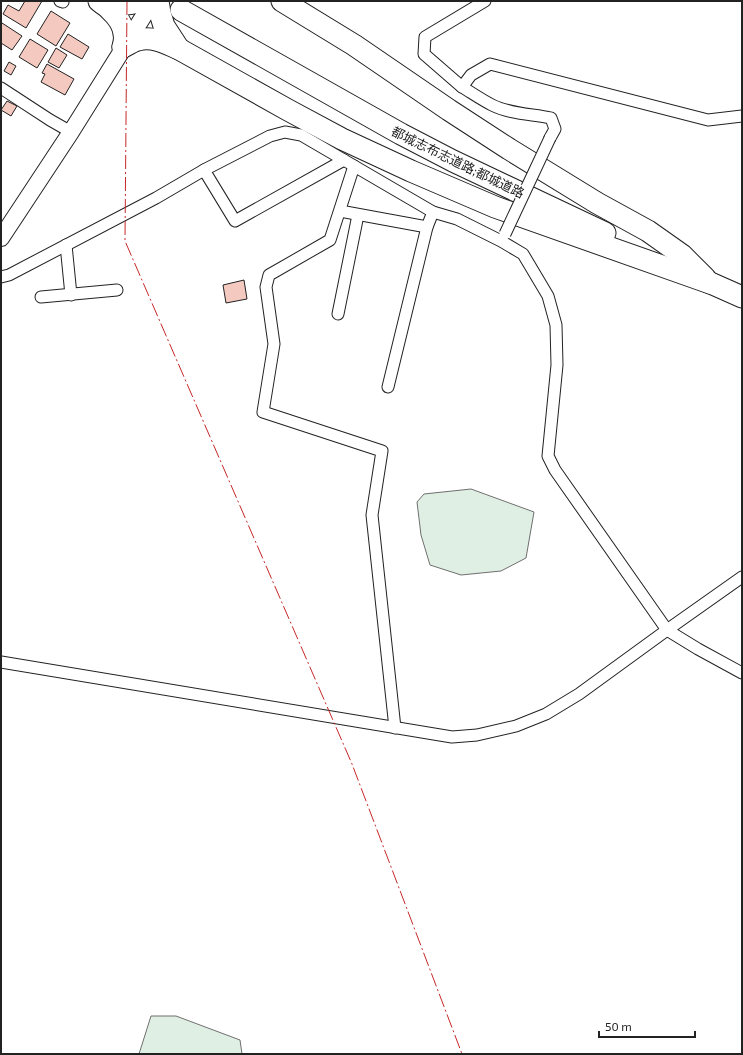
<svg xmlns="http://www.w3.org/2000/svg" width="743" height="1055" font-family="'Exo 2','Noto Sans JP',sans-serif">
  <style>
    .green { fill: #e0efe3; stroke: #6f6f6f }
    .building { fill: #f3c9c0; stroke: #222 }
    .lines { fill: none; stroke-linecap: round; stroke-linejoin: round }
    .street-casing { stroke: #222; stroke-width: 13 }
    .secondary-casing { stroke: #222; stroke-width: 18 }
    .highway-casing { stroke: #222; stroke-width: 23 }
    .street { stroke: #fff; stroke-width: 11 }
    .secondary { stroke: #fff; stroke-width: 16 }
    .highway { stroke: #fff; stroke-width: 21 }
    .street-bridge-casing { stroke: #222; stroke-width: 13; stroke-linecap: butt }
    .street-bridge { stroke: #fff; stroke-width: 11 }
    .power { stroke: #c62828; stroke-width: 1; stroke-dasharray: 14 3 2 3; stroke-linecap: butt }
    .labels { text-anchor: middle; dominant-baseline: central; stroke-width: 3; stroke-linejoin: round; paint-order: stroke }
    .street-label { font-size: 13px; fill: #222; stroke: #fff }
  </style>
  <rect width="100%" height="100%" fill="#fff"/>
  <g class="green">
    <polygon points="471,489 534,512 526,558 501,571 461,575 430,565 421,535 417,502 424,494"/>
    <polygon points="151,1016 176,1016 240,1040 242,1054 139,1054"/>
  </g>
  <g class="building">
    <polygon points="25,1 42,1 26,28 3,14 8,5 19,11"/>
    <polygon points="51,11 70,23 56,46 37,34"/>
    <polygon points="2,23 22,36 12,50 1,43 1,25"/>
    <polygon points="68,34 89,47 82,59 60,47"/>
    <polygon points="30,39 48,50 37,68 19,57"/>
    <polygon points="56,48 67,55 59,68 48,62"/>
    <polygon points="9,62 16,66 11,75 4,71"/>
    <polygon points="47,64 74,79 65,95 41,82 45,74 42,73"/>
    <polygon points="7,101 17,106 11,116 1,110"/>
    <polygon points="244,280 247,299 226,303 223,285"/>
  </g>
  <g class="lines">
    <g class="street-casing">
      <g id="street">
        <polyline points="60,1 63,2"/>
        <polyline points="485,1 425,37 424,54 462,87 471,75 490,64 708,120 742,116"/>
        <path d="M462,87c10,6 20,13 30,18 18,9 40,9 59,13l4,11 -5,9"/>
        <polyline points="1,88 50,120 71,132"/>
        <polyline points="354,166 330,240 269,275 266,287 274,344 263,412 382,451 372,515 395,728"/>
        <polyline points="204,170 235,221 344,160"/>
        <polyline points="340,211 427,227 433,212 457,219 501,241 523,254 548,296 556,325 557,365 548,456 555,470 667,630 698,649 742,673"/>
        <polyline points="66,245 71,295"/>
        <polyline points="1,277 9,275 156,198 204,170 270,136 285,132 301,135 433,212"/>
        <polyline points="41,297 117,290"/>
        <polyline points="338,314 358,215"/>
        <polyline points="388,387 427,227"/>
        <polyline points="1,662 452,737 477,735 516,726 546,714 579,694 667,630 742,577"/>
      </g>
    </g>
    <g class="secondary-casing">
      <polyline id="secondary" points="1,238 71,132 153,1"/>
    </g>
    <g class="highway-casing">
      <g id="highway">
        <path d="M99,1c11,7 24,20 25,33 1,4 0,9 -1,13"/>
        <polyline points="158,1 160,13 164,26 179,49"/>
        <polyline points="282,1 354,45 449,110 509,149 597,203 648,231 682,255 705,278"/>
        <path d="M102,3c14,3 27,2 41,-2"/>
        <polyline points="181,10 401,134 453,161 605,233"/>
        <path d="M123,47c5,-2 10,-6 15,-7 15,-4 27,3 41,9l109,61 54,29 69,32 84,36 215,76"/>
        <polyline points="697,277 742,297"/>
      </g>
    </g>
    <use href="#street" class="street"/>
    <use href="#secondary" class="secondary"/>
    <use href="#highway" class="highway"/>
    <g class="street-bridge-casing">
      <polyline id="street-bridge" points="505,234 550,138"/>
    </g>
    <use href="#street-bridge" class="street-bridge"/>
    <polyline class="power" points="127,1 125,241 352,764 462,1054"/>
  </g>
  <g class="labels">
    <g class="street-label">
      <text transform="translate(458 162) rotate(26)">都城志布志道路;都城道路</text>
    </g>
  </g>
  <rect width="743" height="1055" fill="none" stroke="#222222" stroke-width="4"/>
  <path d="M599 1031v6h96v-6" fill="none" stroke="#222222" stroke-width="2"/>
  <text x="605" y="1031" font-size="12" fill="#222222" stroke="#ffffff" stroke-width="3" paint-order="stroke">50 m</text>
</svg>
